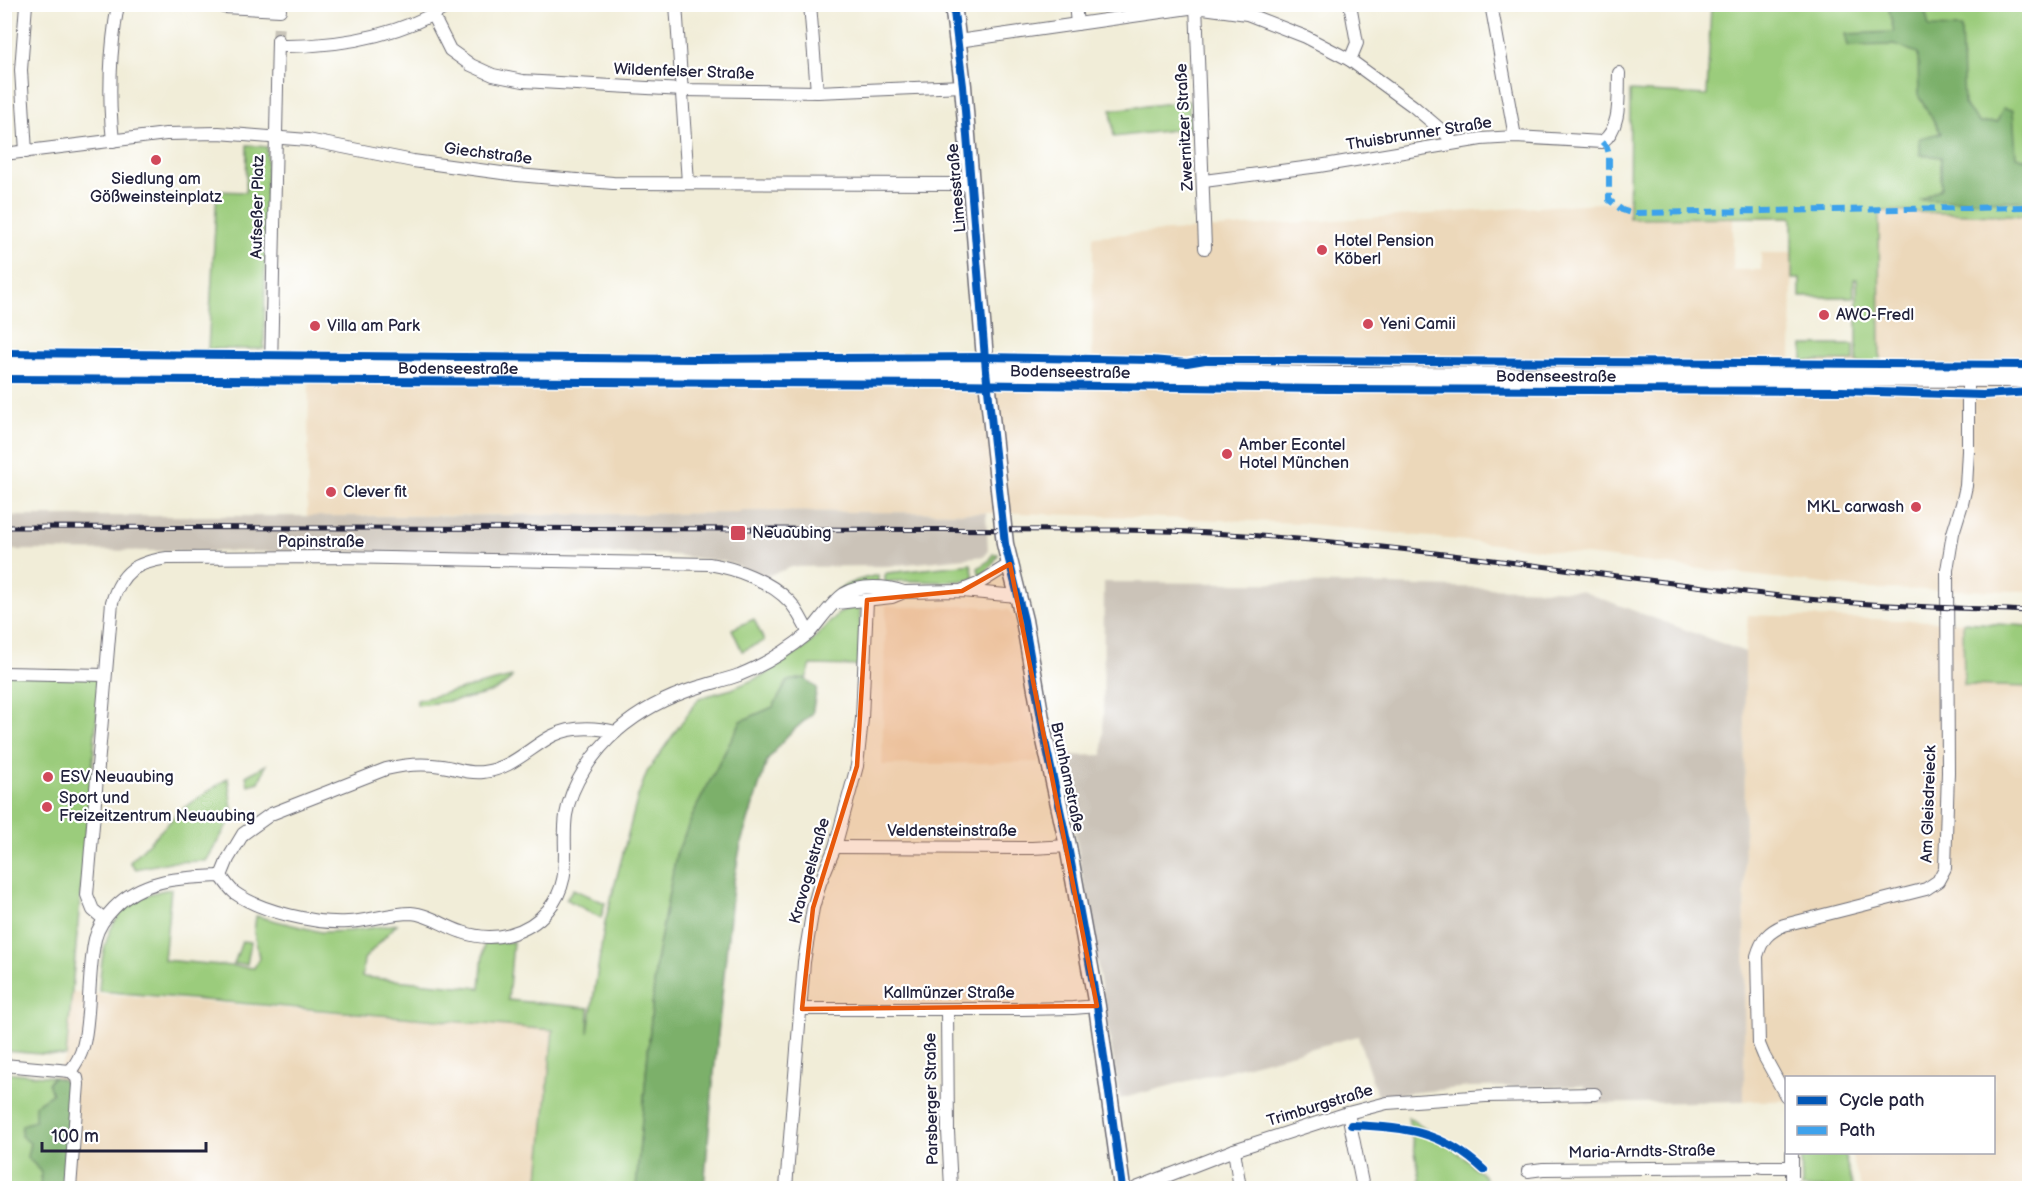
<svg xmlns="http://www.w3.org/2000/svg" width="2034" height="1193" font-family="'Balsamiq Sans',sans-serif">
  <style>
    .built { fill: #ecd8ba }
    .industrial { fill: #cbc3b8 }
    .green { fill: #9bcc7b; stroke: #5e775b; stroke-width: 1.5 }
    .forest { fill: #7cb06b; stroke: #4f6953; stroke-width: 1.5 }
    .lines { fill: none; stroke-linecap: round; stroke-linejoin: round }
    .street-tunnel { stroke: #c8c4b9; stroke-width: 12; stroke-dasharray: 12 6; stroke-linecap: butt }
    .street-casing { stroke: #6a6972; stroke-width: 14 }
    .secondary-casing { stroke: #6a6972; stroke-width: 19 }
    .primary-casing { stroke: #6a6972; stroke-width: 20 }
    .street { stroke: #fff; stroke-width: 12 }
    .secondary { stroke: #fff; stroke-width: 16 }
    .primary { stroke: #fff; stroke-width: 18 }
    .rail-casing { stroke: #22223b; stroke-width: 5 }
    .rail { stroke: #fff; stroke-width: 3; stroke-dasharray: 9; stroke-linecap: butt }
    .quiet { stroke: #3ea2ec; stroke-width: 6; stroke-dasharray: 12 6; stroke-linecap: butt }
    .cycleway-casing { stroke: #fff; stroke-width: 11 }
    .cycleway { stroke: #0057b8; stroke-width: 8 }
    .marked { fill: #e8590c; fill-opacity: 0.2; stroke: #e8590c; stroke-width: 4.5; stroke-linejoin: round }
    .poi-dot { fill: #d1495b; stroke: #fff; stroke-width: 2 }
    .labels { text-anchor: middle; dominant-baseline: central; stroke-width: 4.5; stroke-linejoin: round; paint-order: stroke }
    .street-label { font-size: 16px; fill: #22223b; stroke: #fff }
    .poi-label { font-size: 16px; fill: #22223b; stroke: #fff; text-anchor: start }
  </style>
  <rect width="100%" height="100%" fill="#fff"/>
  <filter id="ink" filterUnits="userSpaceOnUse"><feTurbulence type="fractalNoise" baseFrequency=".0167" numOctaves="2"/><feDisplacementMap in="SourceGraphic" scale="12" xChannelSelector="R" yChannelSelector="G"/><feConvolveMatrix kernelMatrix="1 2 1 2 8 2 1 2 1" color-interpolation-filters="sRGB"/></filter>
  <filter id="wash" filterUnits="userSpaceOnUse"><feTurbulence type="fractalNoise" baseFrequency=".008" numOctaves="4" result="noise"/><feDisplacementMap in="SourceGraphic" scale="24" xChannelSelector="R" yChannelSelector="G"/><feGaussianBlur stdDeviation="1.35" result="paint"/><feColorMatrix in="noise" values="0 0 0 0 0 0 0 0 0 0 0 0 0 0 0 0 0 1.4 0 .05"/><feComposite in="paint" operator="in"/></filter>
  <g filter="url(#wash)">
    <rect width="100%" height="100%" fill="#f1edd8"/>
    <g class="built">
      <polygon points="1628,201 1629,218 1733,216 1733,270 1761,270 1761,253 1792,253 1791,361 1879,360 1879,211 2029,216 2029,591 1865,589 1521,547 1302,523 1253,521 1016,513 741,511 740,513 307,516 309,378 435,377 1092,388 1093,236"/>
      <polygon points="886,605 899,607 976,606 1008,610 1016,620 1040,762 882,765"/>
      <polygon points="1748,615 1963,622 1964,685 2029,687 2029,1188 1861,1188 1851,1153 1994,1152 1994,1078 1786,1078 1786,1101 1744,1101 1745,652"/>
      <polygon points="72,992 553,1030 538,1188 44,1188 53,1081 66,1056"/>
    </g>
    <g class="industrial">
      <polygon points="741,511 986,513 988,550 985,556 887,566 792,567 764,577 728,562 665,554 5,550 5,516 402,516 739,513"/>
      <polygon points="1104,582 1356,584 1581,591 1745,652 1744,1101 1586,1104 1584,1086 1470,1087 1377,1096 1358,1036 1120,1099 1062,756 1103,755"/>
    </g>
    <g class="green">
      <polygon points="1711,5 2029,5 2029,216 1879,211 1880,363 1857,363 1857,279 1854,279 1854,297 1800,297 1800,279 1792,279 1792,217 1629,218 1630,91 1707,95"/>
      <polygon points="1189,101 1190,128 1114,137 1111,110"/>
      <polygon points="247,145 267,147 264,349 208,349 217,191 246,192"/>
      <rect x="1803" y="345" width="51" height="16"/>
      <path d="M993,554h5c-4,10 -9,16 -18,22l-2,-8 12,-8z"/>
      <path d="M971,564l3,14c-30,8 -59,0 -89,4v-7l2,-2z"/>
      <path d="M878,575v8l-60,32 -3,-2c21,-25 30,-31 63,-38z"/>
      <path d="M860,605l-1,61 -48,-1 -5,14 -18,2 -15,26 -32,14 -45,87 -20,47 -20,107 -20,226h-98l15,-158 -454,-39c3,-52 12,-94 72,-102l-7,71 90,8 5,-10 -5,-26 2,-16 65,16 29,-1 47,-7 -33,35 -2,18 118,11 4,-45 29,-1 -5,58 81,8 -1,25 17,-111 33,-126 9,-24 52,-74 33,-9 32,-14 41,-27 33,-34 14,-7z"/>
      <polygon points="754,619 764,641 742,651 732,629"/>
      <polygon points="1963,622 2029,626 2029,687 1964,685"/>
      <polygon points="5,671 101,671 66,1056 5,1051"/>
      <path d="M512,677c-14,22 -70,25 -95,28v-5z"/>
      <polygon points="266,765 259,782 248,785 246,776"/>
      <polygon points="228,778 233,816 206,861 170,862 136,869 130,862 181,810"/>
      <polygon points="573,889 605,903 601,918 566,899"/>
      <polygon points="242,941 251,942 247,964 234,964"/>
      <polygon points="4,1072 54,1077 50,1080 52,1094 44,1188 5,1188"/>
      <polygon points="1408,1117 1460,1154 1485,1177 1484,1188 1422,1188"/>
      <polygon points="1801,1153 1844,1153 1853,1188 1802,1188"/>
    </g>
    <g class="forest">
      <polygon points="1888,5 1924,5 1929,27 1961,28 1964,104 1979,123 1997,122 2003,108 2013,110 2016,156 2029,160 2029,201 1921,200 1941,188 1941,157 1920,155 1920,138 1941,133 1919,97 1918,53 1894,45 1848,46 1845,34 1894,32"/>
      <polygon points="804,678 817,688 812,714 787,736 767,761 741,843 733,886 713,1084 704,1188 636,1188 656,962 676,855 696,808 741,721 773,707 788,681"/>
      <polygon points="54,1077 62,1079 72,1092 63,1188 40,1188 41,1171 27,1157 30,1143 21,1136 22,1125 35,1121 35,1105 52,1094 48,1083"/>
    </g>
  </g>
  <g filter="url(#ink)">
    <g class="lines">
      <polyline class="street-tunnel" points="278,40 279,24"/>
      <g class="street-casing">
        <g id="street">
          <polyline points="26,4 21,70 26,152"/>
          <polyline points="223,4 223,7 280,10"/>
          <polyline points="676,4 688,183"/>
          <polyline points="810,4 817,92"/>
          <polyline points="1075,4 1077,24"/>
          <polyline points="1196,4 1205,248"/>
          <polyline points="1350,4 1357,43 1350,60"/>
          <polyline points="1491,4 1515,137"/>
          <polyline points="433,16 450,50 471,65 493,75 523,81 683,90 817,92 963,86"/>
          <polyline points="958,41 1196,7 1247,14 1306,37 1350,60 1413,106 1447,135 1453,143"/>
          <path d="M278,46c61,1 121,-10 174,-42"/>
          <path d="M113,141c-5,-46 -3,-91 5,-137"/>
          <polyline points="4,154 166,134 219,133 308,140 413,161 517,175 613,183 970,184"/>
          <path d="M1204,181l115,-15 162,-27 34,-2 87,5c20,-14 16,-46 17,-69"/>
          <polyline points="271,368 278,40"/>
          <polyline points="963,590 978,584 1010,564"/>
          <polyline points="837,603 892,597 904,592 962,591 1017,596"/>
          <polyline points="4,673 105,675"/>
          <polyline points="835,847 1032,848 1068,846"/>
          <path d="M221,876c4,6 9,13 14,17 27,19 81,31 113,29 21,-1 42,-9 63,-9 18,1 34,14 51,19 30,11 65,3 86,-22 26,-31 13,-60 18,-95 5,-31 28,-64 51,-84 23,-20 50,-34 79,-43 15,-5 29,-8 43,-13 26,-10 49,-25 70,-42"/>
          <path d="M221,876l7,-17 15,-25 28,-20 115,-45c20,-5 36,-6 56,-3 14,2 26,8 41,6 28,-3 45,-23 69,-36 20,-10 43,-9 64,-4"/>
          <path d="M104,919l-11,-9 -6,-15 25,-293c10,-31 23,-39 55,-44l171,-1 371,7c26,4 61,17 80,37 8,8 14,22 20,32 10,-11 23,-31 35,-39 16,-10 43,-8 60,-2"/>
          <polyline points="802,1009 1022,1009 1073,1008 1097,1006"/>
          <polyline points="947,1009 948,1131 951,1188"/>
          <polyline points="4,1065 70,1071"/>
          <path d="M70,1071c15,-17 16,-37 18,-59 2,-24 2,-50 7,-73 3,-12 11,-23 19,-31 29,-30 67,-30 107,-32"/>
          <polyline points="70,1071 77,1078 78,1084 70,1188"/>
          <path d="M1786,1096l-22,-40 -5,-12 -2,-88c5,-17 11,-24 27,-31l142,-36 12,-8 7,-13 3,-96 -1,-202 6,-37 9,-29 4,-18 2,-35v-73"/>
          <polyline points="1348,1113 1363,1188"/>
          <polyline points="1234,1150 1240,1188"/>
          <polyline points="1792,1152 1792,1188"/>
          <polyline points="1762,1167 1792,1167"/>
          <polyline points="1528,1171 1543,1169 1755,1167"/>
          <polyline points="786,1188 804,962 813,908 820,883 835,847 857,766 862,719 867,600"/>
          <polyline points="1136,1188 1234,1150 1348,1113 1387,1103 1486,1096 1595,1094"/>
        </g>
      </g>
      <g class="secondary-casing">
        <polyline id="secondary" points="953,4 963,86 986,371 1005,544 1024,620 1044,736 1068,846 1097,1006 1122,1188"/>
      </g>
      <g class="primary-casing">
        <g id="primary">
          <path id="s1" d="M4,367l982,4 348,5 696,2"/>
        </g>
      </g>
      <use href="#street" class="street"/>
      <use href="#secondary" class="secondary"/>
      <use href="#primary" class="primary"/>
      <g class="rail-casing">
        <path id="rail" d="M4,527l1112,3c232,2 462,45 692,69 74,8 148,8 222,12"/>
      </g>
      <use href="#rail" class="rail"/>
      <polyline class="quiet" points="1602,142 1607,147 1609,154 1609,200 1622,210 1631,213 2030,207"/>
      <g class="cycleway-casing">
        <g id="cycleway">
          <polyline points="953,4 963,86 986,371 1005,544 1024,620 1044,736 1068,846 1097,1006 1122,1188"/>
          <polyline points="4,353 696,359 985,357 1151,360 1187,363 1205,360 1285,360 2030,365"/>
          <polyline points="4,379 952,384 1328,389 1842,391 1983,395 2030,392"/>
          <path d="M1351,1125c55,2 91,6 133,45"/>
        </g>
      </g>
      <use href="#cycleway" class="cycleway"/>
    </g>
  </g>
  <path class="marked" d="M1010,564l87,442 -295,3 11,-101 44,-142 10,-166 95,-9z"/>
  <g class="poi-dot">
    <circle cx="156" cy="160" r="6"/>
    <circle cx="1322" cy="250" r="6"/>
    <circle cx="1824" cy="315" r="6"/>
    <circle cx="1368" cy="324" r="6"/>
    <circle cx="315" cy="326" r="6"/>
    <circle cx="1227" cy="454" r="6"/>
    <circle cx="331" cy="492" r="6"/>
    <circle cx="1916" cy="507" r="6"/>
    <rect x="730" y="525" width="16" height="16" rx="3"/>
    <circle cx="48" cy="777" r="6"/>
    <circle cx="47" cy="807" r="6"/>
  </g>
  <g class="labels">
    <g class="street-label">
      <text transform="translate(684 72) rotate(2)">Wildenfelser Straße</text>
      <text transform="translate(1185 127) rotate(-93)">Zwernitzer Straße</text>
      <text transform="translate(1419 134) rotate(-9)">Thuisbrunner Straße</text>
      <text transform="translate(488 154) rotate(7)">Giechstraße</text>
      <text transform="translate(957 188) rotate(-95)">Limesstraße</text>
      <text transform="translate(258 207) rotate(-89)">Aufseßer Platz</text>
      <text stroke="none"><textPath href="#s1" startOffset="454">Bodenseestraße</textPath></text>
      <text stroke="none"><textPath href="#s1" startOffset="1066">Bodenseestraße</textPath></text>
      <text stroke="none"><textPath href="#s1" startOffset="1552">Bodenseestraße</textPath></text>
      <text x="321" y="542">Papinstraße</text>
      <text transform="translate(1067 777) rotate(78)">Brunhamstraße</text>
      <text transform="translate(1929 804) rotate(-88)">Am Gleisdreieck</text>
      <text x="952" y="831">Veldensteinstraße</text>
      <text transform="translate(810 871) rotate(-74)">Kravogelstraße</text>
      <text x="949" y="993">Kallmünzer Straße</text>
      <text transform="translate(932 1099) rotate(-91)">Parsberger Straße</text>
      <text transform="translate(1320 1106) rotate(-17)">Trimburgstraße</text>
      <text transform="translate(1642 1152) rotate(-1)">Maria-Arndts-Straße</text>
    </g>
    <g class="poi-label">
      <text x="156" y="179" text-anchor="middle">Siedlung am<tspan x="156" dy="18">Gößweinsteinplatz</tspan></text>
      <text x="1334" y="241">Hotel Pension<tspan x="1334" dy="18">Köberl</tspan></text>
      <text x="1836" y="315">AWO-Fredl</text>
      <text x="1380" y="324">Yeni Camii</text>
      <text x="327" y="326">Villa am Park</text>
      <text x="1239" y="445">Amber Econtel<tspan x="1239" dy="18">Hotel München</tspan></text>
      <text x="343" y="492">Clever fit</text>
      <text x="1904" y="507" text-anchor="end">MKL carwash</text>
      <text x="752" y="533">Neuaubing</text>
      <text x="60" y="777">ESV Neuaubing</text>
      <text x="59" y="798">Sport und<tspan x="59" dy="18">Freizeitzentrum Neuaubing</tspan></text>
    </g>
  </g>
  <rect width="2034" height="1193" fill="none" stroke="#fff" stroke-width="24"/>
  <rect x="1785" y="1076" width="210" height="78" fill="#ffffff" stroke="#a7a7b1" stroke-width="1.5"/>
  <rect x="1797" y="1096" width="30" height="9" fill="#0057b8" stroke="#a7a7b1" stroke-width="1.5"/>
  <text x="1839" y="1106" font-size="18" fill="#22223b">Cycle path</text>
  <rect x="1797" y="1126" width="30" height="9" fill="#3ea2ec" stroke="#a7a7b1" stroke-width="1.5"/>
  <text x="1839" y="1136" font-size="18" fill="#22223b">Path</text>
  <path d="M42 1142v9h164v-9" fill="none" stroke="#22223b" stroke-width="3"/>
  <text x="51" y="1142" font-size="18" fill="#22223b" stroke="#ffffff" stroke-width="4.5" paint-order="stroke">100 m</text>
</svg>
